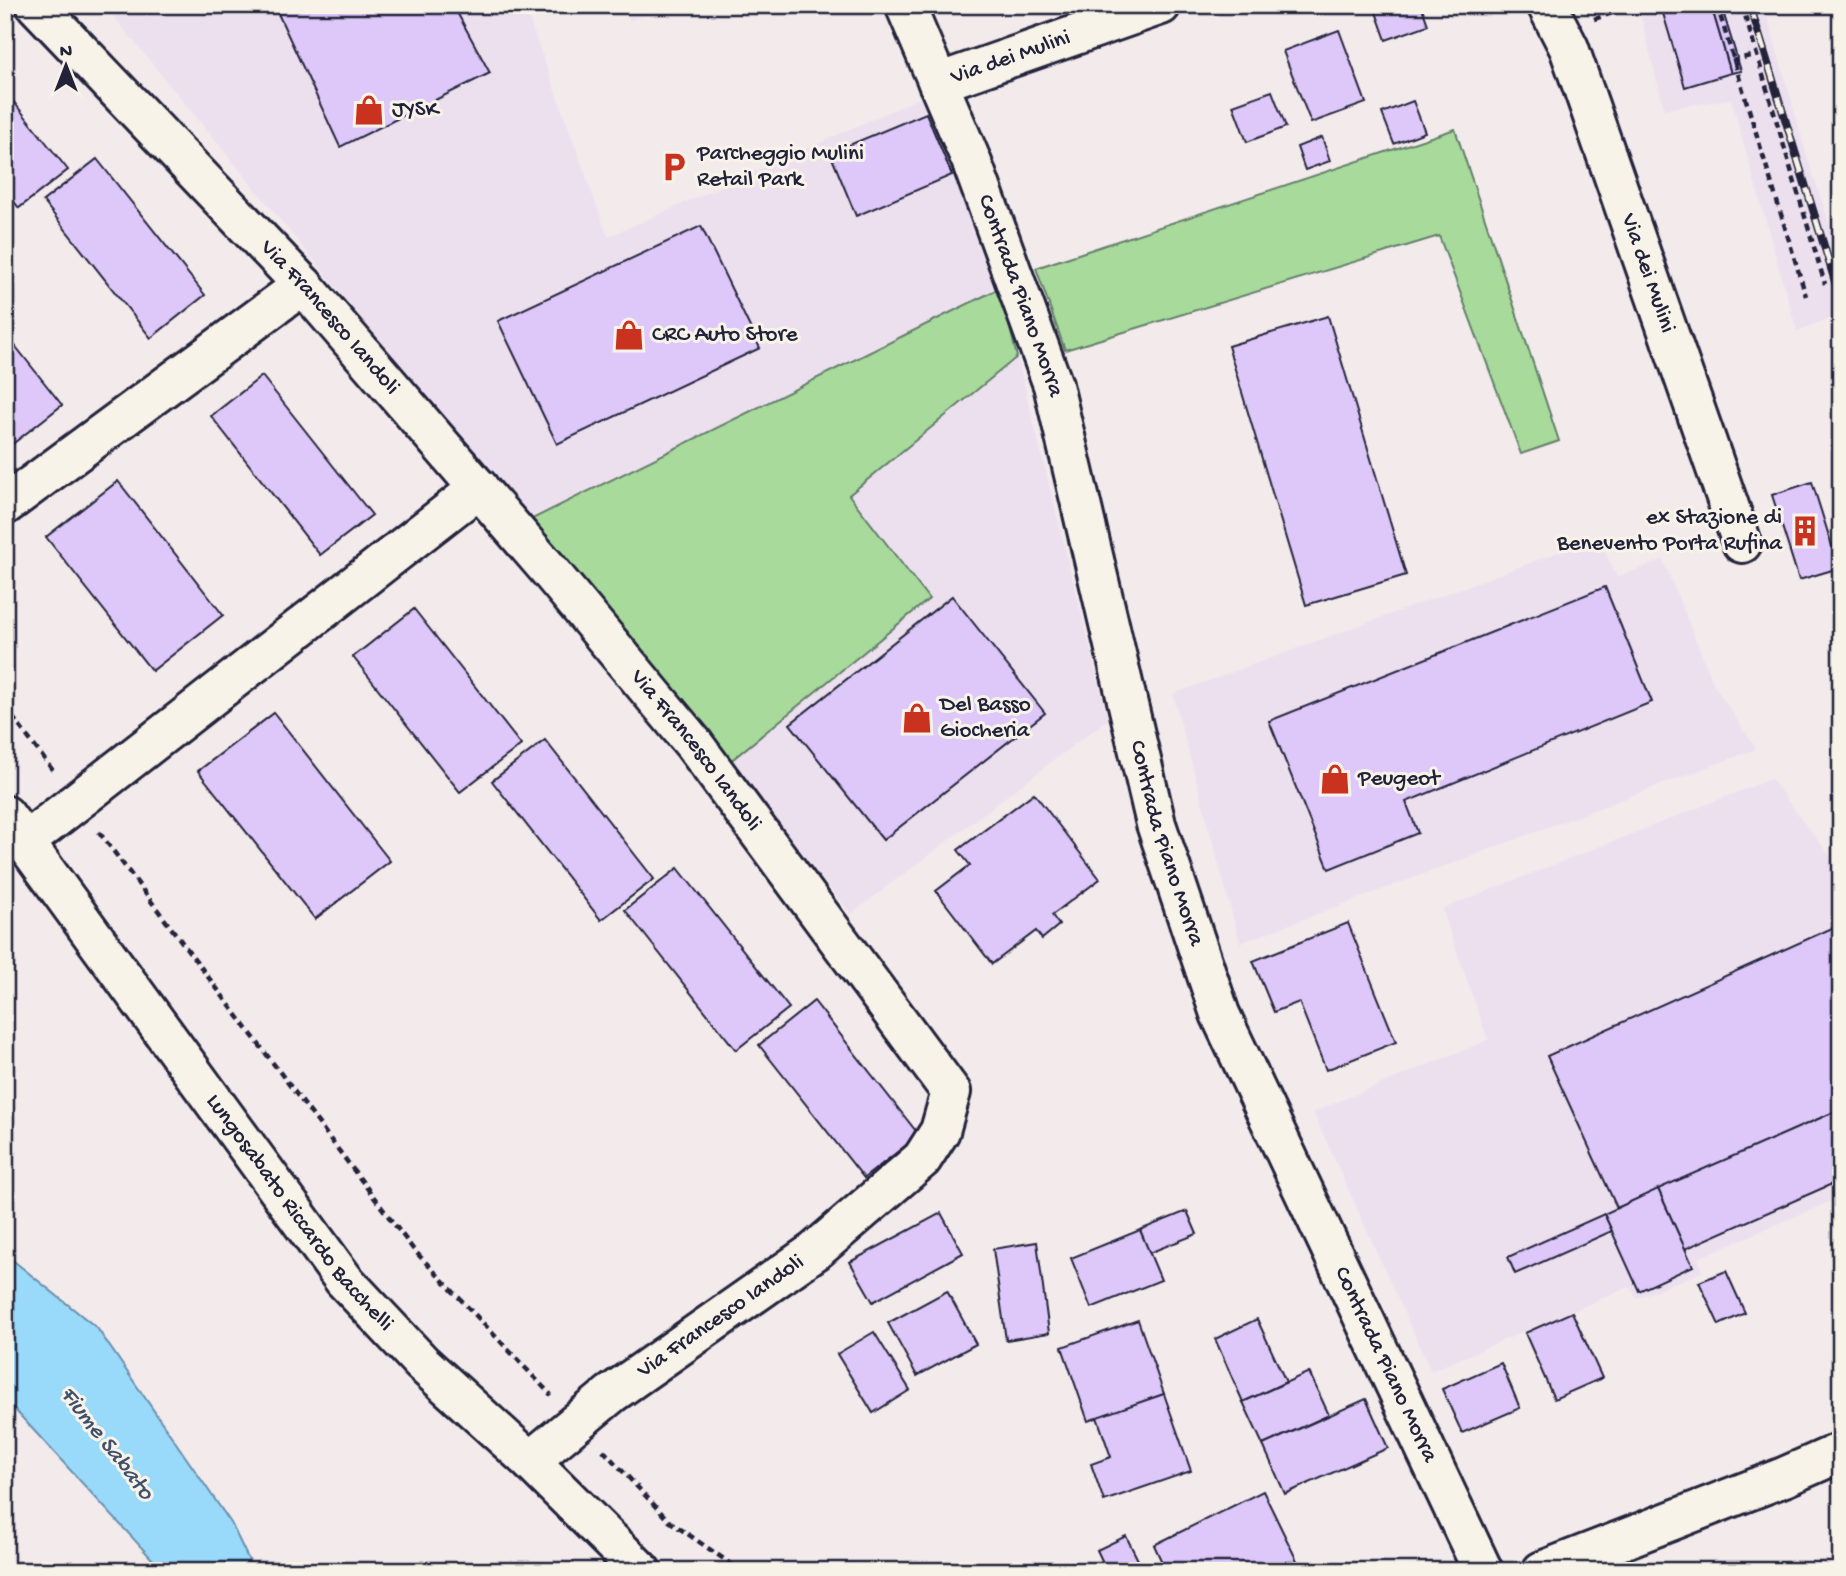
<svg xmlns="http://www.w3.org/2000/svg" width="1846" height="1576" font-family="'Gochi Hand',sans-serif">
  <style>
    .built { fill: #ece0ef }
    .green { fill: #a7da9b; stroke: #647e6b; stroke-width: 2 }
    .water { fill: #99d9fa; stroke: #6990ae; stroke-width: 2 }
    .building { fill: #ddc8f9; stroke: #22223b; stroke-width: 2 }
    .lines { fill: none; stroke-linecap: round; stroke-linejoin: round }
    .minor-casing { stroke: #22223b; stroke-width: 44 }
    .path { stroke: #22223b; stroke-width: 4.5; stroke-dasharray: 7 5; stroke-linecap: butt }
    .minor { stroke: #f7f3e8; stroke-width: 38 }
    .rail-casing { stroke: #22223b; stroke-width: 8 }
    .rail { stroke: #f7f3e8; stroke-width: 5; stroke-dasharray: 16; stroke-linecap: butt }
    .labels { text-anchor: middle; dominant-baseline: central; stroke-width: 6; stroke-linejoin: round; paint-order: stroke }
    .street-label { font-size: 23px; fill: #22223b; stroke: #f7f3e8 }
    .poi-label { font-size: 23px; fill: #22223b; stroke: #f7f3e8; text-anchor: start }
    .water-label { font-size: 24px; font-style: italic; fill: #40506b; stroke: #f7f3e8 }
  </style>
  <rect width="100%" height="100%" fill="#f2eaeb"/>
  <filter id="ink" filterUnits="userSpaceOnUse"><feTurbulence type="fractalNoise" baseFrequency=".0143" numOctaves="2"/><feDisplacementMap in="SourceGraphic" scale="14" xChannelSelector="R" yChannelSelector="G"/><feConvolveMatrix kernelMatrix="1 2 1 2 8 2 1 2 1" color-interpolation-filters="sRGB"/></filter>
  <g filter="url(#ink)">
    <g class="built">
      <polygon points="104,5 524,5 608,237 922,97 1000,288 528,521"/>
      <polygon points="624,5 669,5 630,20"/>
      <polygon points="1638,5 1764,5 1807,156 1841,260 1841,314 1797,331 1731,99 1664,109"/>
      <polygon points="1017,357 1108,719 851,914 728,763 929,600 849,495"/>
      <polygon points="1598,538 1617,577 1663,560 1714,685 1756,749 1240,943 1173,694"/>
      <polygon points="1771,779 1841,871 1841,1197 1698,1258 1702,1272 1637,1298 1629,1287 1431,1371 1313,1112 1488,1040 1442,909"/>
    </g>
    <g class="green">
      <polygon points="1455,129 1559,441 1521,454 1439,236 1065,350 1036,268"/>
      <polygon points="1000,288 1017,357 849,495 929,599 728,763 528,521"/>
    </g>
    <polygon class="water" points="5,1254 97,1328 231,1523 254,1571 163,1571 5,1399"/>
    <g class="building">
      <polygon points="274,5 453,5 490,73 340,147"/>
      <polygon points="1393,5 1421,5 1428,25 1386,40 1376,12"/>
      <polygon points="1677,5 1711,5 1731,73 1685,87 1662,10"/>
      <polygon points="1711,5 1721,5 1741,71 1731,73"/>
      <polygon points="1339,30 1366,103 1311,123 1283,51"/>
      <polygon points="5,91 68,170 19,208 5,190"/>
      <polygon points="1272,91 1286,127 1247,142 1233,105"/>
      <polygon points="1413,101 1425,132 1394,144 1382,113"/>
      <polygon points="926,113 952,175 856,216 830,153"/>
      <polygon points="1322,137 1330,161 1305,170 1297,147"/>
      <polygon points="97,159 205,295 151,338 43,201"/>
      <polygon points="701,226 760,348 557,444 498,321"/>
      <polygon points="1328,316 1406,575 1306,605 1228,346"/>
      <polygon points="5,333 62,405 5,450"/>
      <polygon points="262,376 372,515 320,555 211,416"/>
      <polygon points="118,481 223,615 152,671 46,537"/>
      <polygon points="1812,482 1839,568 1799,580 1772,495"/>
      <polygon points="1605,587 1652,702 1406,802 1418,833 1329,869 1269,721"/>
      <polygon points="952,596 1045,713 883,840 790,724"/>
      <polygon points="414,609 521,745 460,792 353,657"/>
      <polygon points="274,713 390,861 315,919 198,771"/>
      <polygon points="545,740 654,879 601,920 492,781"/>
      <polygon points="1034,793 1100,879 1052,915 1059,925 1042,939 1036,931 992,964 936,891 970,865 958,850"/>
      <polygon points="678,868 789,1008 736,1050 625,910"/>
      <polygon points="1348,923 1396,1042 1326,1070 1299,1002 1274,1012 1253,961"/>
      <polygon points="1841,924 1841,1109 1617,1208 1547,1056"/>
      <polygon points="814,1001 919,1135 864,1178 759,1045"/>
      <polygon points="1841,1109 1841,1180 1685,1249 1658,1189"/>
      <polygon points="1658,1189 1693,1266 1639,1291 1604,1214"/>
      <polygon points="1187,1211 1197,1234 1149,1253 1140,1230"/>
      <polygon points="941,1213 963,1253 873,1302 850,1262"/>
      <polygon points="1604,1214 1612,1231 1515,1274 1508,1257"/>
      <polygon points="1140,1230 1161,1280 1091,1308 1071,1258"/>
      <polygon points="1037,1242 1049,1333 1006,1340 993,1249"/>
      <polygon points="1726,1271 1745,1313 1719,1325 1699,1282"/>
      <polygon points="947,1291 976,1344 917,1376 888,1323"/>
      <polygon points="1572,1312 1602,1378 1554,1399 1525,1333"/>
      <polygon points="1257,1319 1286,1382 1243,1402 1215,1339"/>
      <polygon points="1138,1320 1164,1394 1088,1421 1062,1347"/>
      <polygon points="874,1332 910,1390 873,1413 837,1354"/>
      <polygon points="1501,1363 1520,1408 1462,1433 1442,1389"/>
      <polygon points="1309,1372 1329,1415 1263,1445 1243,1402"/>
      <polygon points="1164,1394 1191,1471 1104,1501 1091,1464 1111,1457 1097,1417"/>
      <polygon points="1366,1399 1388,1448 1285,1494 1263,1445"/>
      <polygon points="1263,1491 1302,1571 1166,1571 1154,1545"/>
      <polygon points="1126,1536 1143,1570 1107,1571 1097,1550"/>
    </g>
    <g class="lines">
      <g class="minor-casing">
        <g id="minor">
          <path id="s1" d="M36,5l267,280 245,284 145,174 258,349 -11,39 -18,28 -107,92 -204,143 -81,67"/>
          <path id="s2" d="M905,5l66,155 82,225 103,439 64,190 263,557"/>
          <path id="s3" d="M1547,5l22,43 173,495"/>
          <path id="s4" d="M938,83l223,-78"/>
          <polyline points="5,505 303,285"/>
          <path id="s5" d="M5,815l339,465 78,83 108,98 111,110"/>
          <polyline points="25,842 479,488"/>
          <polyline points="1542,1571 1784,1477 1841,1452"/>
        </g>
      </g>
      <g class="path">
        <polyline points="1717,5 1806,296"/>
        <polyline points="1742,5 1825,284"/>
        <polyline points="1594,19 1637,5"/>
        <polyline points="1732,61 1757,54"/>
        <polyline points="5,707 54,772"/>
        <polyline points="99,832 413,1249 551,1395"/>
        <polyline points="603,1450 669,1521 741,1571"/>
      </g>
      <use href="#minor" class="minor"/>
      <g class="rail-casing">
        <polyline id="rail" points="1750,5 1841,301"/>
      </g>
      <use href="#rail" class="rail"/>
    </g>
  </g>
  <defs>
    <g id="shop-bare" transform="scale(2.415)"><path d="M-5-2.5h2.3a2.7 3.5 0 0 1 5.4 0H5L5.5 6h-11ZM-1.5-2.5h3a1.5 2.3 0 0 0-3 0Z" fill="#c8321e" stroke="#f7f3e8" stroke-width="2.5" paint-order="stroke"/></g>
    <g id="parking-bare" transform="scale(2.415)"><path d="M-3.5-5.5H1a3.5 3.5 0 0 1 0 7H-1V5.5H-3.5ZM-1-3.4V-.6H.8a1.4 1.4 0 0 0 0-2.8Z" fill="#c8321e" stroke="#f7f3e8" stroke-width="2.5" paint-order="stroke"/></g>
    <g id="building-bare" transform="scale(2.415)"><path d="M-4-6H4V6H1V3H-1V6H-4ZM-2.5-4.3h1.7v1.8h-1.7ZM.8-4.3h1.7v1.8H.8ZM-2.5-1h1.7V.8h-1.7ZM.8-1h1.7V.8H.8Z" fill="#c8321e" stroke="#f7f3e8" stroke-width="2.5" paint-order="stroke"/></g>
  </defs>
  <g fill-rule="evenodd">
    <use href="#shop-bare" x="369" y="110"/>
    <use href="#parking-bare" x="674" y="167"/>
    <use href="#shop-bare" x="629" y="335"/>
    <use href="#building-bare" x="1805" y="531"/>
    <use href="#shop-bare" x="917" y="718"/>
    <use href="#shop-bare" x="1335" y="779"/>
  </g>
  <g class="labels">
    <g class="street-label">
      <text stroke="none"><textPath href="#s4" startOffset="77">Via dei Mulini</textPath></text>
      <text stroke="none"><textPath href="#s3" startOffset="287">Via dei Mulini</textPath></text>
      <text stroke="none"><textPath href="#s2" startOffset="313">Contrada Piano Morra</textPath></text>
      <text stroke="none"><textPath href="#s1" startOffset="429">Via Francesco Iandoli</textPath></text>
      <text stroke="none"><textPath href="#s1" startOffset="996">Via Francesco Iandoli</textPath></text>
      <text stroke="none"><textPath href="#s2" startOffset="880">Contrada Piano Morra</textPath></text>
      <text stroke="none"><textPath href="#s5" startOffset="495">Lungosabato Riccardo Bacchelli</textPath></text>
      <text transform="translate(721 1317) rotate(-35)">Via Francesco Iandoli</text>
      <text stroke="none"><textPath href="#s2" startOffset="1447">Contrada Piano Morra</textPath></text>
    </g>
    <g class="poi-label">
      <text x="392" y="110">JYSK</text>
      <text x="697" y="154">Parcheggio Mulini<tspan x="697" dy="26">Retail Park</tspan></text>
      <text x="652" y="335">CRC Auto Store</text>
      <text x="1782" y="518" text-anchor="end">ex Stazione di<tspan x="1782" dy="26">Benevento Porta Rufina</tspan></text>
      <text x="940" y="705">Del Basso<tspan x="940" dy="26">Giocheria</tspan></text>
      <text x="1358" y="779">Peugeot</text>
    </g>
    <g class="water-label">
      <text transform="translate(106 1444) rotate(52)">Fiume Sabato</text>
    </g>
  </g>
  <rect width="1846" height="1576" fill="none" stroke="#f7f3e8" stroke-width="28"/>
  <rect x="14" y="14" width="1818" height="1548" fill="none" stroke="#22223b" stroke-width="2.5" filter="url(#ink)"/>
  <g transform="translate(66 66)" stroke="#f7f3e8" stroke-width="5" paint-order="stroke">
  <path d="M0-5L12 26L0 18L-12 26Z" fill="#22223b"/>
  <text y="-10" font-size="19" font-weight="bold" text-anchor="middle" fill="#22223b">N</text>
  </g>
</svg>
